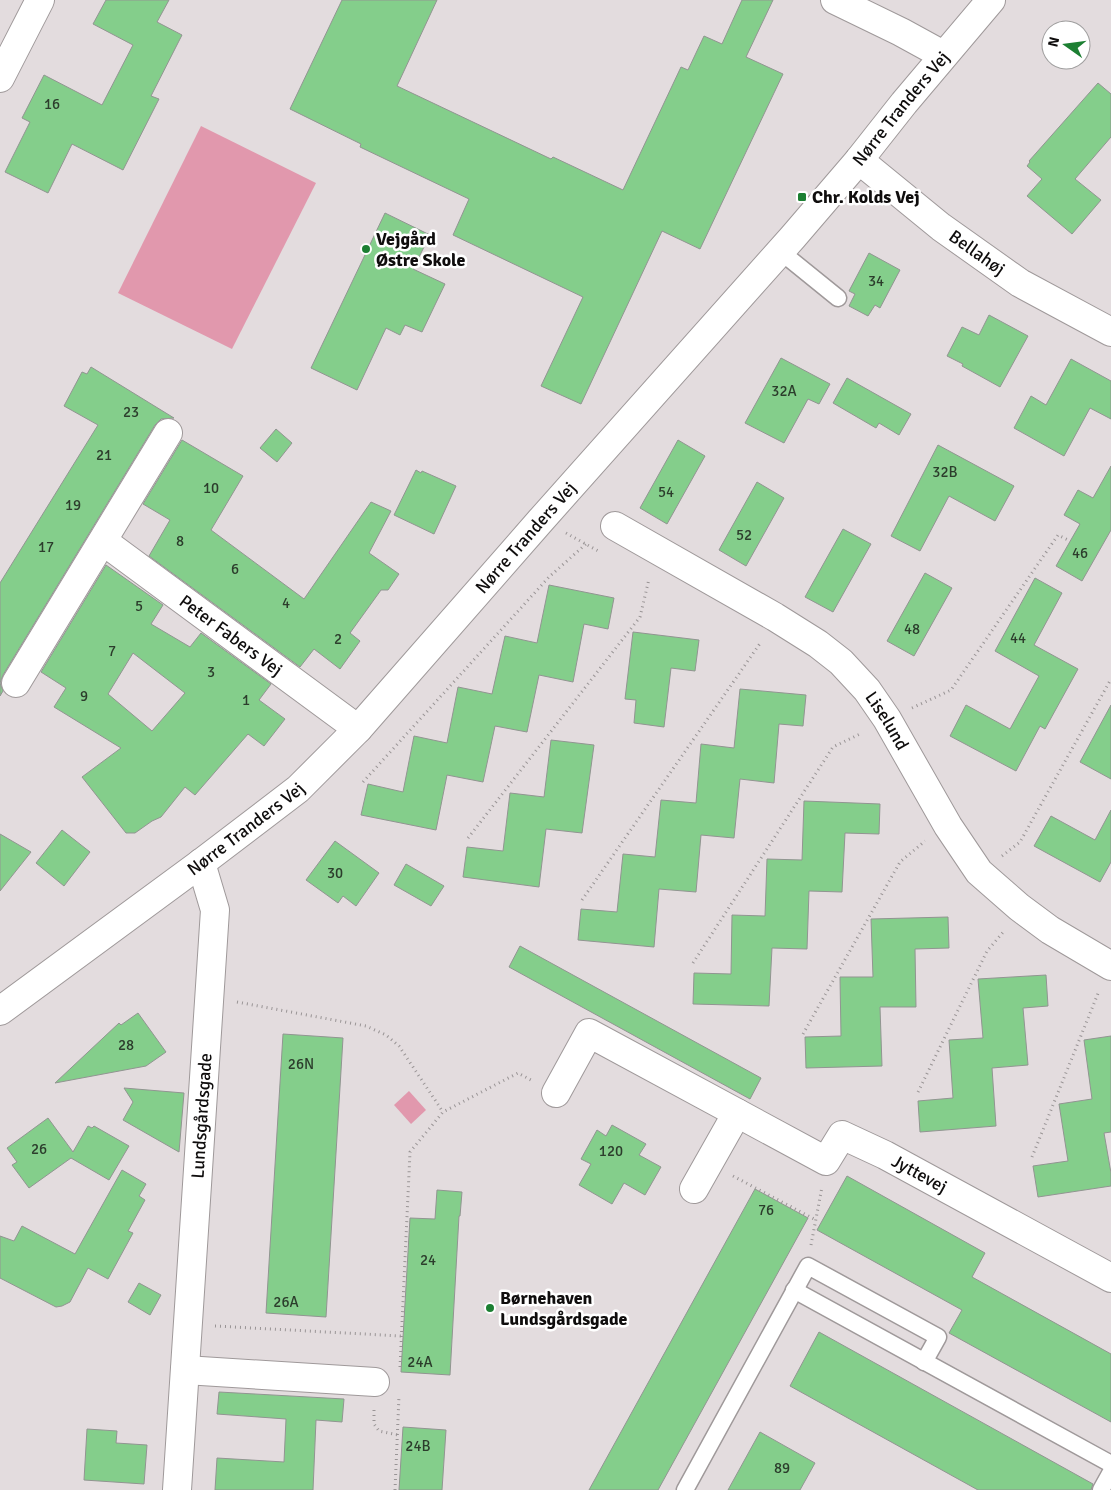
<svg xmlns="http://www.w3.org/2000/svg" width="1111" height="1490" font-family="Signika,sans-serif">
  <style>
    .green { fill: #e198ad }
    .building { fill: #84ce8b; stroke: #919591; fill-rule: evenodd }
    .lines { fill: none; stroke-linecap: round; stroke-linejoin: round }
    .lane-casing { stroke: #9f999a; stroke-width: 19 }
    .street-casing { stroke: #9f999a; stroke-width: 30 }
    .secondary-casing { stroke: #9f999a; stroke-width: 30 }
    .path { stroke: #999495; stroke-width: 3; stroke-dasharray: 1 4; stroke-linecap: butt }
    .lane { stroke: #fff; stroke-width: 16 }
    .street { stroke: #fff; stroke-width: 28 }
    .secondary { stroke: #fff; stroke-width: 28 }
    .poi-dot { fill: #1c7f32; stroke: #fff; stroke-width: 2 }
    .labels { text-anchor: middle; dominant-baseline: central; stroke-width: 5; stroke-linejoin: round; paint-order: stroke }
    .number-label { font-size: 15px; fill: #2c3d2c }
    .street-label { font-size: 18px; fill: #0f0d0d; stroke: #fff }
    .poi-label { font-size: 18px; font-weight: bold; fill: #0f0d0d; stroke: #fff; text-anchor: start }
  </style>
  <rect width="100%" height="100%" fill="#e3dcde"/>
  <g class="green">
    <polygon points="201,126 316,183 232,349 118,293"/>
    <polygon points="409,1091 426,1110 411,1124 394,1105"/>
  </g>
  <g class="building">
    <polygon points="106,0 169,0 157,22 182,35 151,96 159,99 123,170 72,144 48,193 5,172 30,122 22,118 44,75 102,105 133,45 93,24"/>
    <polygon points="342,0 437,0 397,86 551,159 553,157 623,190 681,67 688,70 704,36 722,44 742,0 773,0 746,57 783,74 700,249 662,231 581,404 541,386 583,297 453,235 469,199 360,147 361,144 290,109"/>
    <polygon points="1098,83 1111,94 1111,137 1075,179 1101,200 1072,234 1027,196 1042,179 1027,166 1030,162 1029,161"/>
    <polygon points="385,213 430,235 413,269 445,284 422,332 405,325 400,335 386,328 357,390 311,368"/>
    <polygon points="869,253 900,270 880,308 875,305 868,316 849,306 855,294 849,291"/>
    <polygon points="989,315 1028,336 1000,387 962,366 963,364 947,356 962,327 979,335"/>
    <polygon points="781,358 830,384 819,404 808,399 784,443 745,423"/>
    <polygon points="1071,359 1111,381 1111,419 1090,408 1064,456 1014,428 1031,396 1046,405"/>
    <polygon points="91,367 174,418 161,419 155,425 3,675 0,683 3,691 0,696 0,583 98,425 64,406 82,372 87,374"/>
    <polygon points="847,378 911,414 899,435 879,423 876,428 833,403"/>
    <polygon points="276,429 292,443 277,462 260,448"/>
    <polygon points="182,440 243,476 211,530 304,599 371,502 391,511 369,553 399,574 388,590 381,590 350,633 360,641 340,669 314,649 300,667 149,556 170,520 143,504"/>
    <polygon points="678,440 705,456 667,524 640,508"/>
    <polygon points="938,445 1014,486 995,521 949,496 920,551 891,536"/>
    <polygon points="1111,466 1111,530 1082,581 1056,566 1080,524 1064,515 1078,490 1093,498"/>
    <polygon points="416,470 421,473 422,471 456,486 434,534 394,515"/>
    <polygon points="757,482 784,498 746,566 719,550"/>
    <polygon points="843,529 871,544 833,612 805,597"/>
    <path d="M106,565l57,40 -12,19 39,23 11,-14 70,51 -12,16 26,19 -21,27 -16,-12 -53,61 -10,-8 -24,30 -9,4 -17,12h-9l-44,-56 39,-29 -67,-41 12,-19 -25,-16zM133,653l52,40 -33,38 -44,-37z"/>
    <polygon points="925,573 952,588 914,656 887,641"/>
    <polygon points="1035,578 1062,593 1034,645 1078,669 1045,729 1040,726 1016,771 950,736 966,705 1010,729 1039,676 995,651"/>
    <polygon points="549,585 614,598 608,629 584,624 573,682 539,675 527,732 495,726 483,782 447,775 436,830 361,815 368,784 403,792 414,736 447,743 458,687 492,694 505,636 537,643"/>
    <polygon points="633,632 699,640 695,671 671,668 664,727 634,723 636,700 625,699"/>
    <polygon points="740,689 806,695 803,726 779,724 774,783 740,779 734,838 701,835 696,892 659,889 654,947 578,940 581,909 617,912 623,854 655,857 661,800 696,803 701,744 734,748"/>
    <polygon points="1111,705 1111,779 1080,762"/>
    <polygon points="551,740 594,745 582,833 546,829 539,887 463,877 467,847 503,851 510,793 544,797"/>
    <polygon points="804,801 880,804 879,834 845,833 842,892 809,891 807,949 772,948 769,1006 693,1004 694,973 731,974 732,915 765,916 767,859 802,860"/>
    <polygon points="1111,810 1111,862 1100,882 1034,846 1051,816 1095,840"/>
    <polygon points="62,830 90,852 64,886 36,863"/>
    <polygon points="0,834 31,852 0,891"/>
    <polygon points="335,841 379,873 356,906 343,896 338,903 306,880"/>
    <polygon points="406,864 444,886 431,906 394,885"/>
    <polygon points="948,917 949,948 915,949 916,1007 880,1007 882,1066 806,1068 805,1037 841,1036 840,977 873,977 871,919"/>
    <polygon points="520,946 761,1078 750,1099 509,967"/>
    <polygon points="1046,975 1048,1006 1023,1008 1028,1065 992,1068 996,1126 920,1132 918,1101 953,1098 949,1040 983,1038 978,979"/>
    <polygon points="138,1013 166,1052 146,1066 55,1083 119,1023 121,1025"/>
    <polygon points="283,1034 343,1038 326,1317 266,1313"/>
    <polygon points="1111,1036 1111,1132 1104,1133 1111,1173 1111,1186 1038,1197 1033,1166 1068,1161 1059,1104 1092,1099 1084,1040"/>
    <polygon points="124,1088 184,1093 179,1152 123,1120 133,1102"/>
    <polygon points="48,1118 73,1152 88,1126 92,1128 94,1126 129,1146 109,1180 71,1158 29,1188 12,1165 17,1162 7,1148"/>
    <polygon points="612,1125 646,1144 639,1155 661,1167 645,1195 624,1183 612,1204 579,1185 591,1164 581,1159 597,1130 606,1136"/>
    <polygon points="122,1170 146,1184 139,1196 145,1200 128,1231 133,1233 108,1279 88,1268 70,1302 62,1306 56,1307 0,1278 0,1236 14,1241 22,1226 75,1254"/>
    <polygon points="847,1176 985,1253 972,1277 1111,1354 1111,1422 949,1333 962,1310 817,1230"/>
    <polygon points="755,1189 808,1218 658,1490 589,1490"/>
    <polygon points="437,1190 462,1192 460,1216 459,1216 450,1375 401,1372 410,1218 435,1219"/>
    <polygon points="139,1283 161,1295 150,1315 128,1302"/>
    <polygon points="819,1332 1093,1484 1091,1490 978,1490 790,1386"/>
    <polygon points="219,1392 344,1399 342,1422 316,1420 313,1490 215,1490 217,1458 284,1462 286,1419 217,1414"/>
    <polygon points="403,1427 446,1430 442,1490 399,1490"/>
    <polygon points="87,1429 117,1431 116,1443 147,1445 144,1484 84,1480"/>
    <polygon points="760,1432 815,1463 800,1490 728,1490"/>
  </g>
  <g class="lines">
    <g class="lane-casing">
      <g id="lane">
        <polyline points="780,251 838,298"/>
        <polyline points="794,1290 1111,1464"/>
        <polyline points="685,1490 808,1266 938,1337 924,1362"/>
        <polyline points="1101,1490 1111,1472"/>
      </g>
    </g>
    <g class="street-casing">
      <g id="street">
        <polyline points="835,0 901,32 943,55"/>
        <polyline points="0,78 40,0"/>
        <path id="s1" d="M859,160l82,67 79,56 91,49"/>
        <path id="s2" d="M615,526l160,91 43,27 23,18 26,28 20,29 61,107 31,46 40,35 31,23 61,36"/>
        <path id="s3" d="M103,541l255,188"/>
        <polyline points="16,683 168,433"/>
        <path id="s4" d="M556,1093l33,-60 237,128 16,-26 43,20 226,123"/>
        <polyline points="694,1189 737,1113"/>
        <polyline points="185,1370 375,1382"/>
        <path id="s5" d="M177,1490l38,-580 -14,-47"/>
      </g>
    </g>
    <g class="secondary-casing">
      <g id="secondary">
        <path id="s6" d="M0,1011l201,-148 97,-74 60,-60 183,-209 252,-283 66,-77 45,-57 87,-103"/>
      </g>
    </g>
    <g class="path">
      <polyline points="566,533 600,552"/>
      <polyline points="912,708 951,690 1058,535 1070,541"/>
      <polyline points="363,782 549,577 586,544"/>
      <polyline points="468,838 640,617 649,579"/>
      <polyline points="1002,856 1020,842 1111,679"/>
      <polyline points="582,900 761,642"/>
      <polyline points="693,963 833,747 862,733"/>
      <polyline points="237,1002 366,1026 386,1035 399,1046 443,1112"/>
      <polyline points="803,1034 900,862 925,841"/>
      <polyline points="918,1092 987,951 1005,930"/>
      <polyline points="1032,1157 1099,991"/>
      <polyline points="733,1176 816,1220"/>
      <polyline points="811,1245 822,1187"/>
      <polyline points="215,1326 401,1336"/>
      <polyline points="400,1367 410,1152 443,1112 518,1073 531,1080"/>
      <polyline points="374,1410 374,1424 379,1431 398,1435"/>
      <polyline points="395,1490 399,1396"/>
    </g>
    <use href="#lane" class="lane"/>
    <use href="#street" class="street"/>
    <use href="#secondary" class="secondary"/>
  </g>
  <g class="poi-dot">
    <rect x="797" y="192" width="10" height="10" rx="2.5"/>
    <circle cx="366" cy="249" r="5"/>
    <circle cx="490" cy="1308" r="5"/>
  </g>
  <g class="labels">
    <g class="number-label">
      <text x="52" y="104">16</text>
      <text x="876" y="281">34</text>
      <text x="784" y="391">32A</text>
      <text x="131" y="412">23</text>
      <text x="104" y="455">21</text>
      <text x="945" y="472">32B</text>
      <text x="211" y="488">10</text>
      <text x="666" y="492">54</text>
      <text x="73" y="505">19</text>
      <text x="744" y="535">52</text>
      <text x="180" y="541">8</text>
      <text x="46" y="547">17</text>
      <text x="1080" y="553">46</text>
      <text x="235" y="569">6</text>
      <text x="286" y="603">4</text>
      <text x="139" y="606">5</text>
      <text x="912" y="629">48</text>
      <text x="1018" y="638">44</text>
      <text x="338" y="639">2</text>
      <text x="112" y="651">7</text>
      <text x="211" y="672">3</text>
      <text x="84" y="696">9</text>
      <text x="246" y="700">1</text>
      <text x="335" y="873">30</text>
      <text x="126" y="1045">28</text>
      <text x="301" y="1064">26N</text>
      <text x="39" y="1149">26</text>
      <text x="611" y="1151">120</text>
      <text x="766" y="1210">76</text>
      <text x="428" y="1260">24</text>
      <text x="286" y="1302">26A</text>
      <text x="420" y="1362">24A</text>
      <text x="418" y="1446">24B</text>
      <text x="782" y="1468">89</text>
    </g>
    <g class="street-label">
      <text stroke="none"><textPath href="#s6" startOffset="1281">Nørre Tranders Vej</textPath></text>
      <text stroke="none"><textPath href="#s1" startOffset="150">Bellahøj</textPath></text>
      <text stroke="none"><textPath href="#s6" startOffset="711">Nørre Tranders Vej</textPath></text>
      <text stroke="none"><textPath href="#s3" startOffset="159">Peter Fabers Vej</textPath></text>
      <text stroke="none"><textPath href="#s2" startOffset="339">Liselund</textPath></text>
      <text stroke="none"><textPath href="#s6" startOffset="306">Nørre Tranders Vej</textPath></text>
      <text stroke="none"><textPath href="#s5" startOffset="375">Lundsgårdsgade</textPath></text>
      <text stroke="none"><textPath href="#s4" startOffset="455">Jyttevej</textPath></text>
    </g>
    <g class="poi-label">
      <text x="812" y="197">Chr. Kolds Vej</text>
      <text x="376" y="239">Vejgård<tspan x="376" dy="21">Østre Skole</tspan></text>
      <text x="500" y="1298">Børnehaven<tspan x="500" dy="21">Lundsgårdsgade</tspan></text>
    </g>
  </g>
  <g transform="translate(1066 45) rotate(284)"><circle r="24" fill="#ffffff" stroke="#9f9e9e"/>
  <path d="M0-4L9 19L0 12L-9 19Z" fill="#1c7f32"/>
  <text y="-8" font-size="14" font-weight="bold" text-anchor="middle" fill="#0f0d0d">N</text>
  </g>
</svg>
